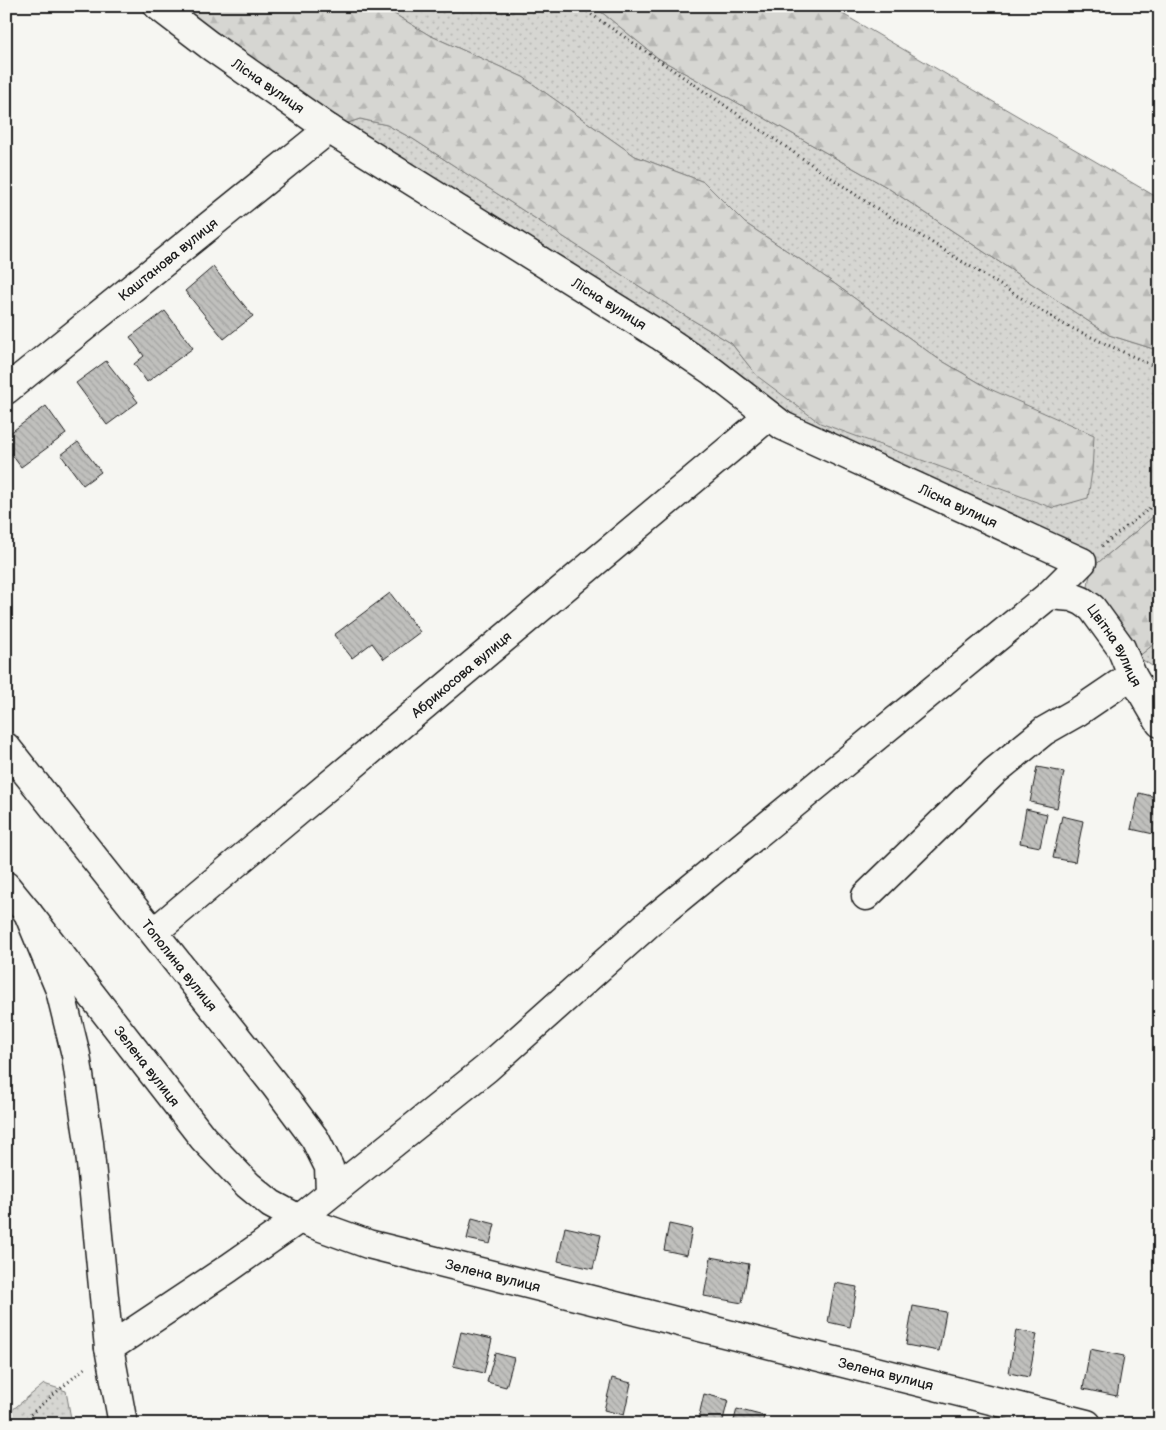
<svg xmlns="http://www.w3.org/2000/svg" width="1166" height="1430" font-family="'Balsamiq Sans',sans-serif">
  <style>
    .green { fill: url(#green-dots); stroke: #797977 }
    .forest { fill: url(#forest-firs); stroke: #797977 }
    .building { fill: url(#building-back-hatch); stroke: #1c1c1c }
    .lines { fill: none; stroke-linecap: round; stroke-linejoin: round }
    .minor-casing { stroke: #1c1c1c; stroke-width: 31 }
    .path { stroke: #1c1c1c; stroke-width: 3; stroke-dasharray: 1 4; stroke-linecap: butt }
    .minor { stroke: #f6f6f2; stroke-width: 28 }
    .labels { text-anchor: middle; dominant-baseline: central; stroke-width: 4.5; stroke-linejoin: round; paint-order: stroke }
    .street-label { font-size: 14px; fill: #1c1c1c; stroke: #f6f6f2 }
  </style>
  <defs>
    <pattern id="green-dots" width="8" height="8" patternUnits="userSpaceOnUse" patternTransform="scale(1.25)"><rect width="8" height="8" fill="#d6d6d2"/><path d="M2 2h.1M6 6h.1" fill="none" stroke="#b7b7b4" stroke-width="1.8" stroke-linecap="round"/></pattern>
    <pattern id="forest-firs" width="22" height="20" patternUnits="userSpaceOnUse" patternTransform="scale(1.25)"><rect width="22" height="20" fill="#d6d6d2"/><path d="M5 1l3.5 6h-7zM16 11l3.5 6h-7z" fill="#b7b7b4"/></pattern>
    <pattern id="building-back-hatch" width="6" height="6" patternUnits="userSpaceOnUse" patternTransform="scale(1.25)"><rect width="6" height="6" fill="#c0c0bd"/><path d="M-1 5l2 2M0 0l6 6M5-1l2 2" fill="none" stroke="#a4a4a2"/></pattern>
  </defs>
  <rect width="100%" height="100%" fill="#f6f6f2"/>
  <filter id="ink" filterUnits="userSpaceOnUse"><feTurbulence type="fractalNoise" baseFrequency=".02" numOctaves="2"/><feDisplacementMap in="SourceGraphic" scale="10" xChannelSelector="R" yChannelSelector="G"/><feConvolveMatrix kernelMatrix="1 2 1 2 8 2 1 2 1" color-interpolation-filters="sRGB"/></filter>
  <g filter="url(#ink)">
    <g class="green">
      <polygon points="381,6 594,6 658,58 885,186 1109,335 1160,351 1160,511 1093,567 783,426 329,129 360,119 387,125 413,139 679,312 731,343 757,376 990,389 937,358 810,266 745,223 704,182 635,156 523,77 429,35"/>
      <polygon points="1160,639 1160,671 1138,657"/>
      <polygon points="44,1384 66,1391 72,1424 6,1424 6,1415"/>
    </g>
    <g class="forest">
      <polygon points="158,6 381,6 429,35 523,77 635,156 704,182 745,223 810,266 937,358 990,389 1094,435 1092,471 1088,498 1053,508 820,423 757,376 731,343 679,312 413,139 387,125 360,119 329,129"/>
      <polygon points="594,6 829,6 1160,199 1160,351 1109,335 885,186 658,58"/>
      <polygon points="1160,511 1160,639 1138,657 1087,596 1089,579 1093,567"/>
    </g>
    <g class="building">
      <polygon points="213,267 253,316 224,339 185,291"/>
      <polygon points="165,311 193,348 147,382 134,364 144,356 130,337"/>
      <polygon points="106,361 138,402 107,425 76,383"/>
      <polygon points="46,406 66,434 21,467 6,447 6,436"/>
      <polygon points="78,442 101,472 83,485 61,455"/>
      <polygon points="390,593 420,632 384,659 372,643 352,658 334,635"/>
      <polygon points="1037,767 1064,772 1057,808 1030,802"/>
      <polygon points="1139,793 1160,798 1160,826 1158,835 1131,829"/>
      <polygon points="1026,809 1047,814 1040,847 1020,843"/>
      <polygon points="1062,816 1083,821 1075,862 1053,858"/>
      <polygon points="472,1218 495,1224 490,1244 467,1239"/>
      <polygon points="669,1224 692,1229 687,1255 664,1250"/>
      <polygon points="565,1227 601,1235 593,1269 558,1261"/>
      <polygon points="711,1257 749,1264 742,1303 704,1296"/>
      <polygon points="835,1283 857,1287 850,1327 828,1322"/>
      <polygon points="913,1306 946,1312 939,1351 906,1345"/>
      <polygon points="1016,1330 1037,1334 1029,1377 1009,1373"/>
      <polygon points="461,1332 492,1339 484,1373 453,1366"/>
      <polygon points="1090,1349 1124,1356 1117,1396 1083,1389"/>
      <polygon points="495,1353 514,1358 506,1387 487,1382"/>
      <polygon points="612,1378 631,1383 624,1415 604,1410"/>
      <polygon points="704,1394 728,1400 722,1424 697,1424"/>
      <polygon points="737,1409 764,1416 762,1424 733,1424"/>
      <polygon points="601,1420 615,1424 600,1424"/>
    </g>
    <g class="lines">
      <g class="minor-casing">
        <g id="minor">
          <path id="s1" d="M6,390l323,-261"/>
          <path id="s2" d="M1049,595l23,2 10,4 10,7 29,40 11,27 28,48"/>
          <path id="s3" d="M6,747l268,337 41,55 14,28 1,25"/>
          <polyline points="6,886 28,913 60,990 76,1055 89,1143 109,1348 123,1424"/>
          <polyline points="866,896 995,771 1044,731 1079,711 1132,675"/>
          <path id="s4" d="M28,913l175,225 45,47 23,19 28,15 69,25 719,180"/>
          <path id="s5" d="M154,932l615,-516"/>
          <polyline points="109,1348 229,1268 299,1219 486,1069 656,917 1049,595 1082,562 783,426 712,371 659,335 329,129 209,45 158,6"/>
        </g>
      </g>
      <g class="path">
        <polyline points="579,6 868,203 1063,324 1160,369"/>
        <polyline points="1102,546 1160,500"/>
        <polyline points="19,1424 86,1367"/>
      </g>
      <use href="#minor" class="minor"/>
    </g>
  </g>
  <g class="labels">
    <g class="street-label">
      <text transform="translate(268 86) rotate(35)">Лісна вулиця</text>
      <text stroke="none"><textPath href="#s1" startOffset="208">Каштанова вулиця</textPath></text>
      <text transform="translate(609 304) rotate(32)">Лісна вулиця</text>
      <text transform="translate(958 506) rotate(25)">Лісна вулиця</text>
      <text stroke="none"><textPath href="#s2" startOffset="90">Цвітна вулиця</textPath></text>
      <text stroke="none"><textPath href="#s5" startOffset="401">Абрикосова вулиця</textPath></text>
      <text stroke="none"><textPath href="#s3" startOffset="279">Тополина вулиця</textPath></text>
      <text stroke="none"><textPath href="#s4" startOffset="194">Зелена вулиця</textPath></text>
      <text stroke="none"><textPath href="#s4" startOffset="614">Зелена вулиця</textPath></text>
      <text stroke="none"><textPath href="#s4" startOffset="1019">Зелена вулиця</textPath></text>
    </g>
  </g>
  <rect width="1166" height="1430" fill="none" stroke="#f6f6f2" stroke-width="25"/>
  <rect x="12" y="12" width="1141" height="1405" fill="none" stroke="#1c1c1c" stroke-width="2" filter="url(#ink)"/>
</svg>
